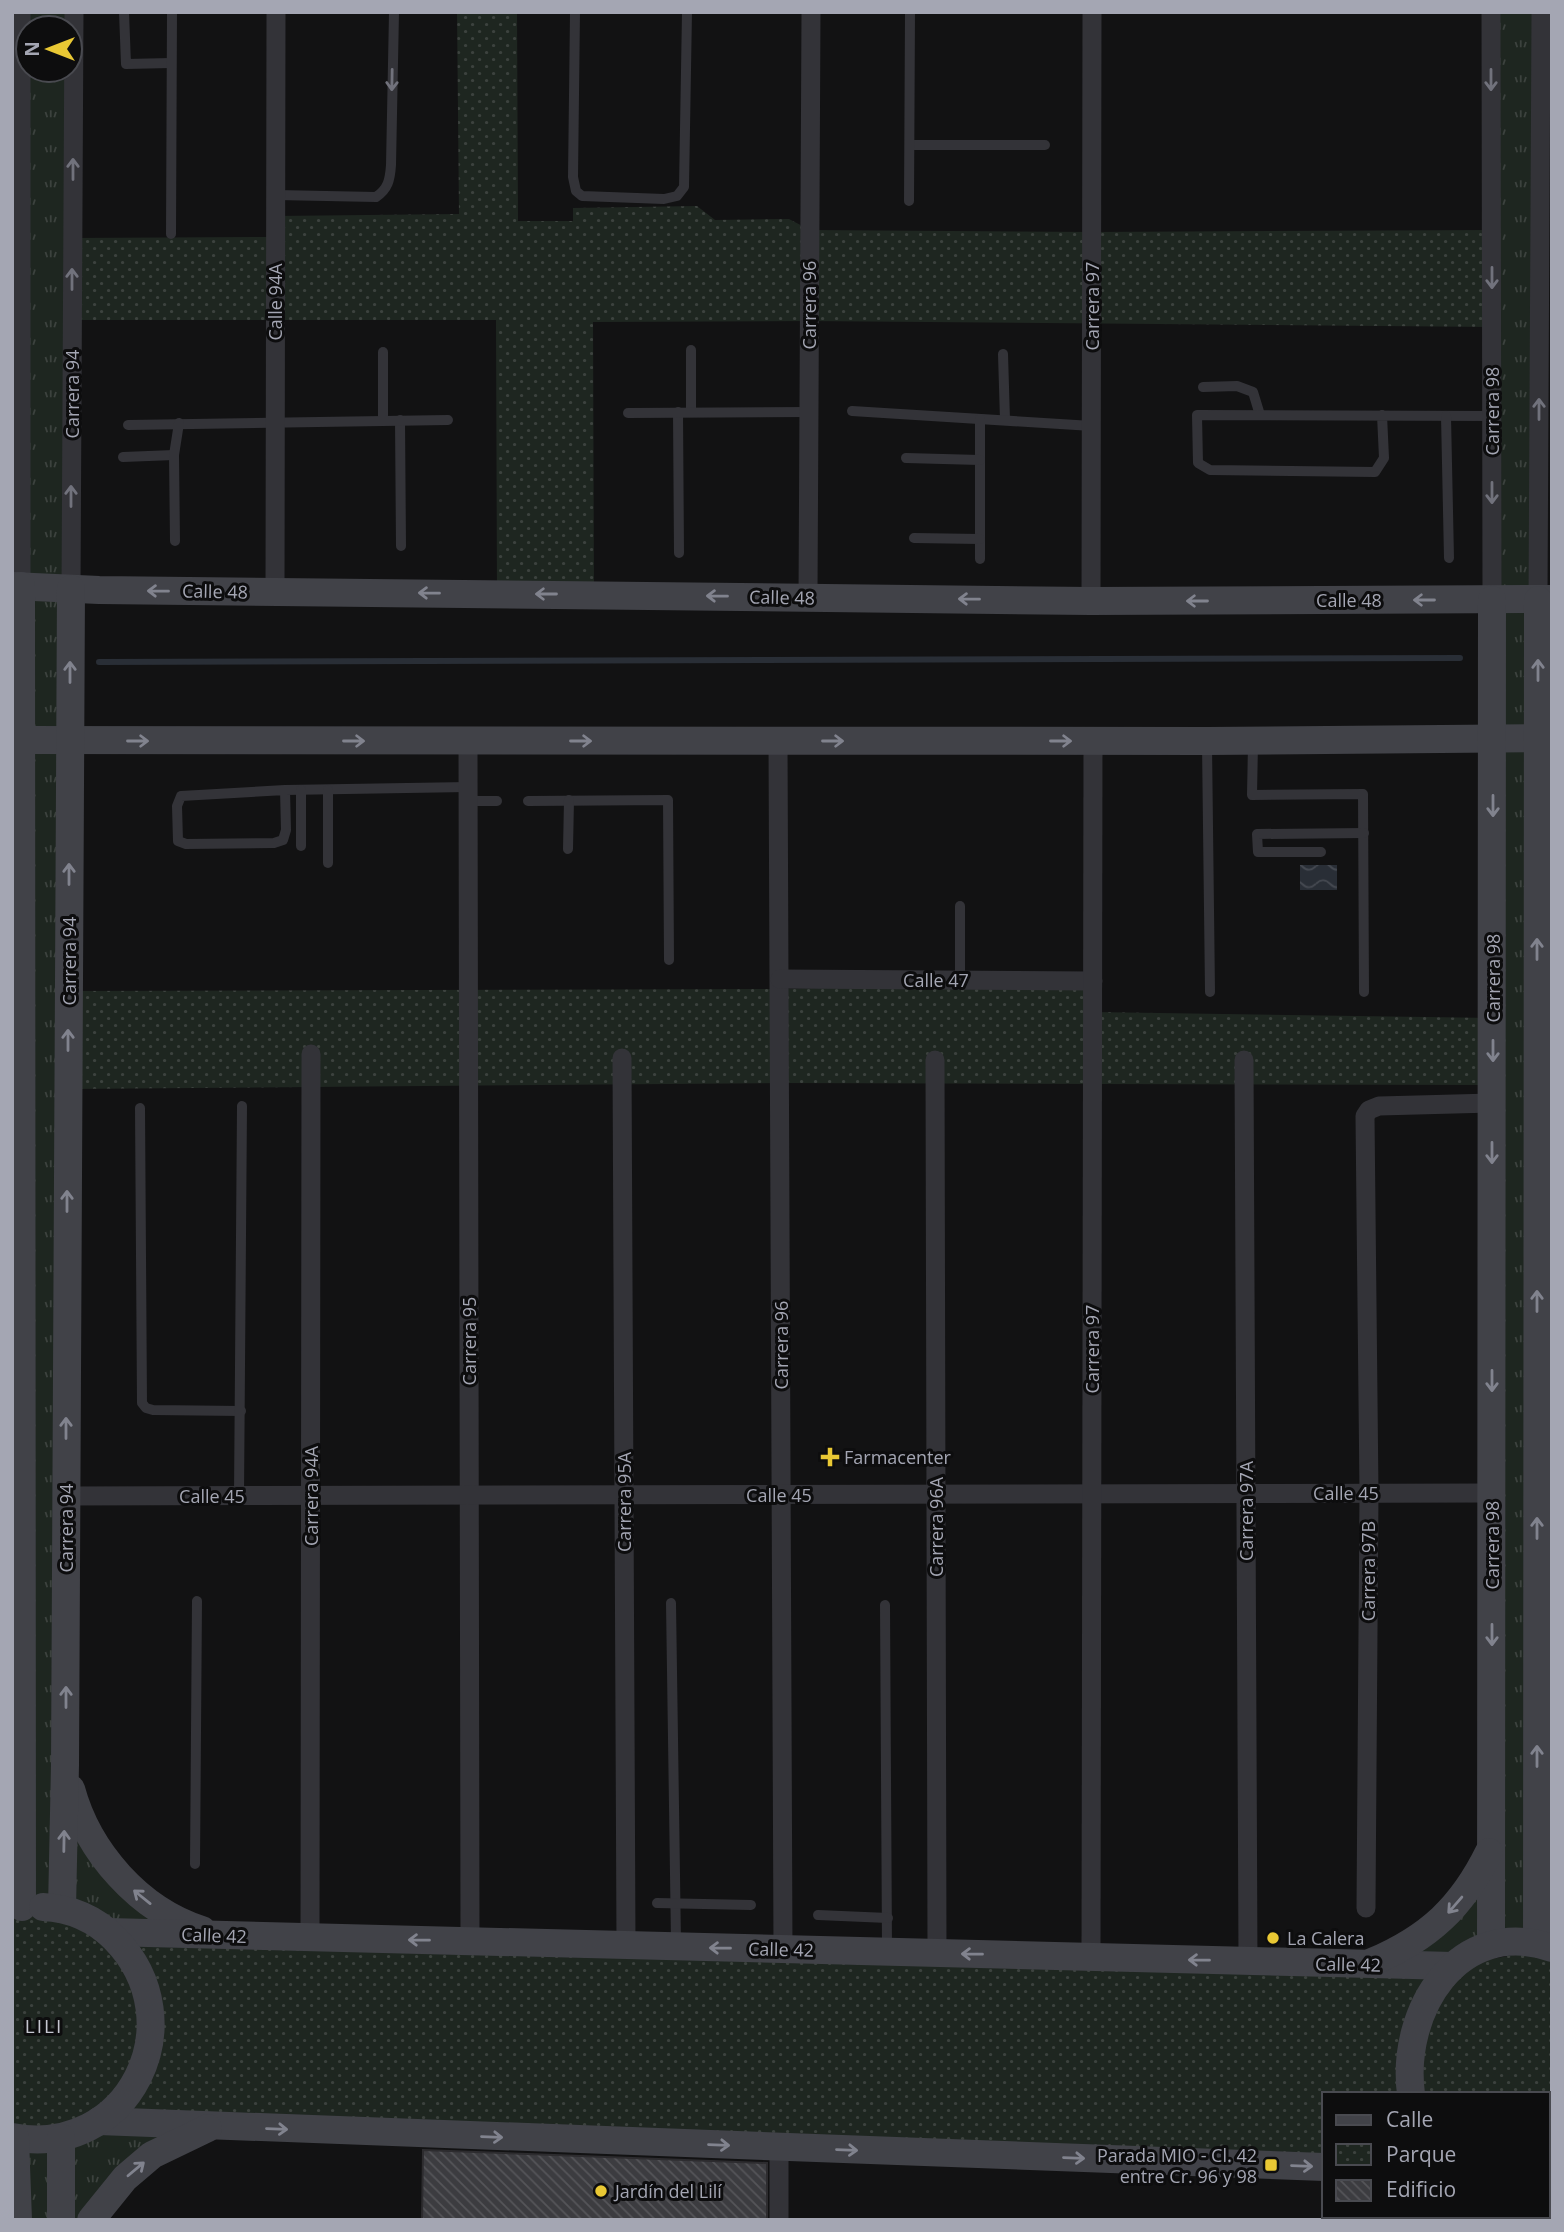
<svg xmlns="http://www.w3.org/2000/svg" width="1564" height="2232" font-family="'Open Sans',sans-serif">
  <style>
    .grass { fill: url(#grass-tufts); fill-rule: evenodd }
    .park { fill: url(#park-dots) }
    .water { fill: url(#water-waves) }
    .lines { fill: none; stroke-linecap: round; stroke-linejoin: round }
    .stream { stroke: #292e36; stroke-width: 6 }
    .building { fill: url(#building-back-hatch); stroke: #2d2c2f; stroke-width: 2 }
    .lane { stroke: #333338; stroke-width: 10 }
    .street { stroke: #333338; stroke-width: 19 }
    .secondary { stroke: #414248; stroke-width: 28 }
    .oneway { stroke: #71727c }
    .oneway2 { stroke: #81838e }
    .poi-dot { fill: #e9c834; stroke: #0d0d0e; stroke-width: 2.5 }
    .labels { text-anchor: middle; dominant-baseline: central; stroke-width: 6; stroke-linejoin: round; paint-order: stroke }
    .street-label { font-size: 18px; fill: #a4a6b3; stroke: #0d0d0e }
    .poi-label { font-size: 18px; fill: #a4a6b3; stroke: #0d0d0e; text-anchor: start }
    .neighbourhood-label { font-size: 19px; letter-spacing: 2px; fill: #c5c6d0; stroke: #0d0d0e }
  </style>
  <defs>
    <pattern id="grass-tufts" width="24" height="20" patternUnits="userSpaceOnUse" patternTransform="scale(1.75)"><rect width="24" height="20" fill="#1e2620"/><path d="M3 7l-1-3M5 7V3M7 7l1-3M15 17l-1-3M17 17v-4M19 17l1-3" fill="none" stroke="#3c423e"/></pattern>
    <pattern id="park-dots" width="8" height="8" patternUnits="userSpaceOnUse" patternTransform="scale(1.75)"><rect width="8" height="8" fill="#1e2620"/><path d="M2 2h.1M6 6h.1" fill="none" stroke="#3c423e" stroke-width="1.8" stroke-linecap="round"/></pattern>
    <pattern id="water-waves" width="16" height="10" patternUnits="userSpaceOnUse" patternTransform="scale(1.75)"><rect width="16" height="10" fill="#292e36"/><path d="M0 5q4-4 8 0t8 0" fill="none" stroke="#454951"/></pattern>
    <pattern id="building-back-hatch" width="6" height="6" patternUnits="userSpaceOnUse" patternTransform="scale(1.75)"><rect width="6" height="6" fill="#3c3c40"/><path d="M-1 5l2 2M0 0l6 6M5-1l2 2" fill="none" stroke="#555559"/></pattern>
  </defs>
  <rect width="100%" height="100%" fill="#121213"/>
  <g class="grass">
    <path d="M21,12h53l-9,1753 16,53 93,100 -66,14 -73,-26zM28,28h42v42h-42z"/>
    <polygon points="1491,12 1541,12 1545,1862 1552,1878 1552,1948 1465,1955 1399,1951 1491,1847"/>
    <polygon points="209,2127 91,2220 12,2220 12,2137 60,2138"/>
  </g>
  <g class="park">
    <polygon points="457,12 517,12 518,221 573,221 573,208 697,206 715,220 789,219 810,230 1092,232 1492,230 1492,327 809,321 593,322 594,595 497,594 496,320 72,320 72,238 275,237 276,216 459,214"/>
    <polygon points="1093,981 1093,1012 1493,1018 1492,1085 780,1083 68,1089 68,991 780,989"/>
    <polygon points="12,1909 94,1922 1453,1966 1552,1948 1552,2197 1548,2198 1548,2094 1324,2094 1324,2167 209,2127 12,2137"/>
  </g>
  <rect class="water" x="1300" y="865" width="37" height="25"/>
  <g class="lines">
    <polyline class="stream" points="99,662 1460,658"/>
  </g>
  <polygon class="building" points="423,2150 767,2163 767,2220 422,2220"/>
  <g class="lines">
    <g class="lane">
      <polyline points="124,12 126,64 171,63"/>
      <polyline points="575,12 573,177 576,191 582,196 664,199 677,196 684,187 687,12"/>
      <polyline points="910,145 1045,145"/>
      <path d="M276,195l100,2c12,-8 14,-17 15,-32l3,-153"/>
      <polyline points="909,201 910,12"/>
      <polyline points="171,234 172,12"/>
      <polyline points="691,350 691,412"/>
      <polyline points="383,352 383,421"/>
      <polyline points="1003,354 1005,420"/>
      <polyline points="1203,387 1237,386 1253,392 1260,415"/>
      <polyline points="852,411 1092,426"/>
      <polyline points="678,412 679,553"/>
      <polyline points="628,413 809,412"/>
      <path d="M1382,415l2,43 -9,14 -165,-2 -12,-7 -1,-48c98,0 197,1 295,1"/>
      <polyline points="1446,416 1449,558"/>
      <polyline points="980,419 980,559"/>
      <polyline points="400,420 401,546"/>
      <polyline points="128,425 448,420"/>
      <polyline points="123,457 174,455"/>
      <polyline points="906,458 980,460"/>
      <polyline points="914,538 980,539"/>
      <polyline points="175,541 174,455 179,423"/>
      <polyline points="1207,744 1210,992"/>
      <polyline points="1253,744 1252,795 1363,794 1364,992"/>
      <polyline points="285,790 286,830 283,840 274,843 186,844 178,841 177,806 181,796 285,790 468,787"/>
      <polyline points="301,790 301,846"/>
      <polyline points="468,801 497,801"/>
      <polyline points="528,801 668,800 669,960"/>
      <polyline points="568,849 569,800"/>
      <polyline points="1321,852 1258,852 1257,834 1364,833"/>
      <polyline points="328,863 328,790"/>
      <polyline points="960,906 960,981"/>
      <polyline points="140,1108 142,1403 146,1408 153,1410 241,1411"/>
      <polyline points="239,1496 242,1106"/>
      <polyline points="671,1603 676,1942"/>
      <polyline points="885,1605 887,1948"/>
      <polyline points="195,1864 197,1601"/>
      <polyline points="657,1903 751,1905"/>
      <polyline points="818,1915 888,1918"/>
    </g>
    <g class="street">
      <polyline points="21,12 21,586"/>
      <polyline points="1491,12 1492,600"/>
      <polyline points="71,589 74,12"/>
      <polyline points="275,592 276,12"/>
      <polyline points="808,597 811,12"/>
      <polyline points="1538,600 1541,12"/>
      <polyline points="1091,601 1092,12"/>
      <polyline points="468,741 470,1941"/>
      <polyline points="778,741 783,1949"/>
      <polyline points="780,979 1093,981"/>
      <polyline points="622,1058 626,1945"/>
      <polyline points="935,1060 937,1953"/>
      <polyline points="1244,1060 1248,1961"/>
      <polyline points="66,1496 1492,1493"/>
      <polyline points="1366,1908 1369,1493 1365,1116 1369,1110 1379,1106 1492,1103"/>
      <polyline points="310,1937 311,1054"/>
      <polyline points="1091,1957 1093,741"/>
      <polyline points="779,2147 779,2220"/>
    </g>
    <g class="secondary">
      <polyline points="12,586 99,590 1091,601 1552,599"/>
      <polyline points="21,586 22,1907"/>
      <polyline points="12,740 1207,741 1552,738"/>
      <path d="M71,1789c17,63 68,121 131,141"/>
      <polyline points="62,1909 65,1765 71,589"/>
      <polyline points="108,1932 1453,1966"/>
      <polyline points="1491,1943 1492,600"/>
      <polyline points="1537,1943 1538,600"/>
      <path d="M1372,1962c57,-24 90,-55 117,-110"/>
      <path d="M1411,2094c-11,-83 47,-178 141,-146"/>
      <polyline points="99,2121 1324,2167"/>
      <path d="M12,2137c117,22 184,-115 103,-198 -19,-20 -45,-31 -72,-32"/>
      <polyline points="15,2138 18,2220"/>
      <polyline points="61,2138 61,2220"/>
      <polyline points="1548,2198 1552,2197"/>
      <polyline points="1416,2216 1419,2220"/>
      <polyline points="1489,2216 1489,2220"/>
      <polyline points="1540,2216 1540,2220"/>
      <polyline points="91,2220 125,2178 152,2155 208,2128"/>
    </g>
  </g>
  <defs><path id="oneway-shaft" d="M-6 0H5M1.5-3L5.5 0L1.5 3" fill="none" stroke-width="1.6" stroke-linecap="round" stroke-linejoin="round" transform="scale(1.75)"/></defs>
  <g class="oneway">
    <use href="#oneway-shaft" transform="translate(392 80) rotate(91)"/>
    <use href="#oneway-shaft" transform="translate(1491 80) rotate(90)"/>
    <use href="#oneway-shaft" transform="translate(73 169) rotate(-90)"/>
    <use href="#oneway-shaft" transform="translate(1492 278) rotate(90)"/>
    <use href="#oneway-shaft" transform="translate(72 279) rotate(-90)"/>
    <use href="#oneway-shaft" transform="translate(1539 409) rotate(-90)"/>
    <use href="#oneway-shaft" transform="translate(1492 493) rotate(90)"/>
    <use href="#oneway-shaft" transform="translate(71 496) rotate(-90)"/>
  </g>
  <g class="oneway2">
    <use href="#oneway-shaft" transform="translate(158 591) rotate(-179)"/>
    <use href="#oneway-shaft" transform="translate(429 593) rotate(-179)"/>
    <use href="#oneway-shaft" transform="translate(546 594) rotate(-180)"/>
    <use href="#oneway-shaft" transform="translate(717 596) rotate(-179)"/>
    <use href="#oneway-shaft" transform="translate(969 599) rotate(-179)"/>
    <use href="#oneway-shaft" transform="translate(1424 600) rotate(180)"/>
    <use href="#oneway-shaft" transform="translate(1197 601) rotate(180)"/>
    <use href="#oneway-shaft" transform="translate(1538 670) rotate(-90)"/>
    <use href="#oneway-shaft" transform="translate(70 672) rotate(-90)"/>
    <use href="#oneway-shaft" transform="translate(138 741)"/>
    <use href="#oneway-shaft" transform="translate(354 741)"/>
    <use href="#oneway-shaft" transform="translate(581 741)"/>
    <use href="#oneway-shaft" transform="translate(833 741)"/>
    <use href="#oneway-shaft" transform="translate(1061 741)"/>
    <use href="#oneway-shaft" transform="translate(1493 806) rotate(90)"/>
    <use href="#oneway-shaft" transform="translate(69 874) rotate(-90)"/>
    <use href="#oneway-shaft" transform="translate(1537 949) rotate(-90)"/>
    <use href="#oneway-shaft" transform="translate(68 1040) rotate(-90)"/>
    <use href="#oneway-shaft" transform="translate(1493 1051) rotate(90)"/>
    <use href="#oneway-shaft" transform="translate(1492 1153) rotate(90)"/>
    <use href="#oneway-shaft" transform="translate(67 1201) rotate(-90)"/>
    <use href="#oneway-shaft" transform="translate(1537 1301) rotate(-90)"/>
    <use href="#oneway-shaft" transform="translate(1492 1381) rotate(90)"/>
    <use href="#oneway-shaft" transform="translate(66 1428) rotate(-90)"/>
    <use href="#oneway-shaft" transform="translate(1537 1528) rotate(-90)"/>
    <use href="#oneway-shaft" transform="translate(1492 1635) rotate(90)"/>
    <use href="#oneway-shaft" transform="translate(66 1697) rotate(-90)"/>
    <use href="#oneway-shaft" transform="translate(1537 1756) rotate(-90)"/>
    <use href="#oneway-shaft" transform="translate(64 1841) rotate(-89)"/>
    <use href="#oneway-shaft" transform="translate(142 1897) rotate(-141)"/>
    <use href="#oneway-shaft" transform="translate(1455 1905) rotate(131)"/>
    <use href="#oneway-shaft" transform="translate(419 1940) rotate(-179)"/>
    <use href="#oneway-shaft" transform="translate(720 1948) rotate(-179)"/>
    <use href="#oneway-shaft" transform="translate(972 1954) rotate(-179)"/>
    <use href="#oneway-shaft" transform="translate(1199 1960) rotate(-179)"/>
    <use href="#oneway-shaft" transform="translate(277 2129) rotate(2)"/>
    <use href="#oneway-shaft" transform="translate(492 2137) rotate(2)"/>
    <use href="#oneway-shaft" transform="translate(719 2145) rotate(2)"/>
    <use href="#oneway-shaft" transform="translate(847 2150) rotate(2)"/>
    <use href="#oneway-shaft" transform="translate(1074 2158) rotate(2)"/>
    <use href="#oneway-shaft" transform="translate(1302 2166) rotate(2)"/>
    <use href="#oneway-shaft" transform="translate(136 2169) rotate(-40)"/>
  </g>
  <g class="poi-dot">
    <path d="M826.5 1446.5h7v7h7v7h-7v7h-7v-7h-7v-7h7z"/>
    <circle cx="1273" cy="1938" r="7"/>
    <rect x="1264" y="2158" width="14" height="14" rx="3.5"/>
    <circle cx="601" cy="2191" r="7"/>
  </g>
  <g class="labels">
    <g class="street-label">
      <text transform="translate(275 302) rotate(-90)">Calle 94A</text>
      <text transform="translate(809 305) rotate(-90)">Carrera 96</text>
      <text transform="translate(1092 306) rotate(-90)">Carrera 97</text>
      <text transform="translate(72 394) rotate(-90)">Carrera 94</text>
      <text transform="translate(1492 411) rotate(-90)">Carrera 98</text>
      <text transform="translate(215 591) rotate(1)">Calle 48</text>
      <text transform="translate(782 597) rotate(1)">Calle 48</text>
      <text x="1349" y="600">Calle 48</text>
      <text transform="translate(69 961) rotate(-90)">Carrera 94</text>
      <text transform="translate(1493 978) rotate(-90)">Carrera 98</text>
      <text x="936" y="980">Calle 47</text>
      <text transform="translate(469 1341) rotate(-90)">Carrera 95</text>
      <text transform="translate(781 1345) rotate(-90)">Carrera 96</text>
      <text transform="translate(1092 1349) rotate(-90)">Carrera 97</text>
      <text x="1346" y="1493">Calle 45</text>
      <text x="779" y="1495">Calle 45</text>
      <text x="212" y="1496">Calle 45</text>
      <text transform="translate(311 1496) rotate(-90)">Carrera 94A</text>
      <text transform="translate(624 1502) rotate(-90)">Carrera 95A</text>
      <text transform="translate(1246 1511) rotate(-90)">Carrera 97A</text>
      <text transform="translate(936 1527) rotate(-90)">Carrera 96A</text>
      <text transform="translate(66 1528) rotate(-90)">Carrera 94</text>
      <text transform="translate(1492 1545) rotate(-90)">Carrera 98</text>
      <text transform="translate(1368 1571) rotate(-90)">Carrera 97B</text>
      <text transform="translate(214 1935) rotate(2)">Calle 42</text>
      <text transform="translate(781 1949) rotate(1)">Calle 42</text>
      <text transform="translate(1348 1964) rotate(1)">Calle 42</text>
    </g>
    <g class="poi-label">
      <text x="844" y="1457">Farmacenter</text>
      <text x="1287" y="1938">La Calera</text>
      <text x="1257" y="2155" text-anchor="end">Parada MIO - Cl. 42<tspan x="1257" dy="21">entre Cr. 96 y 98</tspan></text>
      <text x="615" y="2191">Jardín del Lilí</text>
    </g>
    <g class="neighbourhood-label">
      <text x="44" y="2026">LILI</text>
    </g>
  </g>
  <rect width="1564" height="2232" fill="none" stroke="#a4a6b3" stroke-width="28"/>
  <rect x="1322" y="2092" width="228" height="126" fill="#0d0d0e" stroke="#494a50" stroke-width="2"/>
  <rect x="1336" y="2115" width="35" height="10" fill="#414248" stroke="#494a50" stroke-width="2"/>
  <text x="1386" y="2127" font-size="21" fill="#a4a6b3">Calle</text>
  <rect x="1336" y="2144" width="35" height="21" fill="url(#park-dots)" stroke="#494a50" stroke-width="2"/>
  <text x="1386" y="2162" font-size="21" fill="#a4a6b3">Parque</text>
  <rect x="1336" y="2180" width="35" height="21" fill="url(#building-back-hatch)" stroke="#494a50" stroke-width="2"/>
  <text x="1386" y="2197" font-size="21" fill="#a4a6b3">Edificio</text>
  <g transform="translate(49 49) rotate(270)"><circle r="33" fill="#0d0d0e" stroke="#494a50" stroke-width="2"/>
  <path d="M0-5L12 26L0 18L-12 26Z" fill="#e9c834"/>
  <text y="-10" font-size="19" font-weight="bold" text-anchor="middle" fill="#a4a6b3">N</text>
  </g>
</svg>
